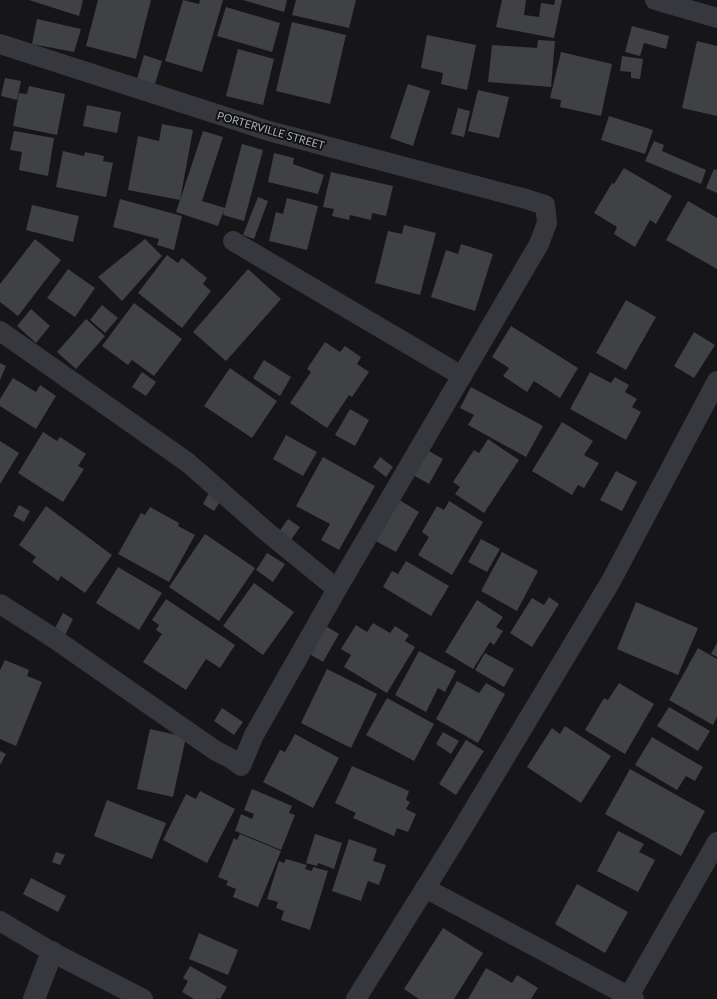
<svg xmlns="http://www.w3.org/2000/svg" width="717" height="999" font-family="Lato,sans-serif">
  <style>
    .building { fill: #404145 }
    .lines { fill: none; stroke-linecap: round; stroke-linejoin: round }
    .minor { stroke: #37383d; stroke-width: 20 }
    .tertiary { stroke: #37383d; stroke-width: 22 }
    .labels { text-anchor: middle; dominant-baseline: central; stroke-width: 4; stroke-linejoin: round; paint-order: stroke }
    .street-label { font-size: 11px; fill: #a8adb8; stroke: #111113 }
  </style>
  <rect width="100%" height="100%" fill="#161618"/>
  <g class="building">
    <polygon points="29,0 83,0 79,16"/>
    <polygon points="98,0 151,0 136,59 86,46"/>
    <polygon points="183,0 199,4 200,0 223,0 202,72 165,61"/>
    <polygon points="243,0 287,0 284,12"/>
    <polygon points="296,0 356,0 349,28 292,15"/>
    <polygon points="502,0 526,0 524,15 539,17 541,3 554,5 555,0 562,0 554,38 496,27"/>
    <polygon points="226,7 280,23 272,52 217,36"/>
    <polygon points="37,19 81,29 74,52 32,44"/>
    <polygon points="292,22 346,35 330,104 276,91"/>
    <polygon points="632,26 669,36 666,49 644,43 640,56 625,52"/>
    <polygon points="427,35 476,45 467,90 441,84 443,73 421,68"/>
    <polygon points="538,40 555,41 551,87 488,82 492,45 537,48"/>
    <polygon points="697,41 717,46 717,116 682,108"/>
    <polygon points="238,49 274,59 263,105 226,96"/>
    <polygon points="561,52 612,64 601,116 560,107 561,100 550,98"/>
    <polygon points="144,55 162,61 155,84 137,79"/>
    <polygon points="622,56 643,59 640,79 631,78 631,72 620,71"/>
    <polygon points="5,78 21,81 17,100 1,96"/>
    <polygon points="408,84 430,91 413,146 390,138"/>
    <polygon points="29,86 65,94 57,135 13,126 19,93 27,94"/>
    <polygon points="478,90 509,97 499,138 468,131"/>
    <polygon points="87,105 121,112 117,133 83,126"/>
    <polygon points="458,108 470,111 464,137 451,134"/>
    <polygon points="609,116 653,130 645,154 601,140"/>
    <polygon points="162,124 193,130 180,200 128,190 138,136 159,141"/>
    <polygon points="14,131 54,138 48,176 19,170 22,152 10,150"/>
    <polygon points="203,131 223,137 202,201 225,208 242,144 263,150 244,221 223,215 224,210 218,226 176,212"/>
    <polygon points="654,141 664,145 662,151 706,170 701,184 645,161"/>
    <polygon points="63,151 84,156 85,152 104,156 103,161 113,163 106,197 56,187"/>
    <polygon points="274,153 294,158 293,164 324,175 318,194 268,182"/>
    <polygon points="624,168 672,196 656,224 650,220 635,247 614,234 617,227 594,213 612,183 614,184"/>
    <polygon points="714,169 717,170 717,193 706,188"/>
    <polygon points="331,172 393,186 386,216 372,213 371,220 350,215 349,220 332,216 334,209 323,207"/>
    <polygon points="258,197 268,201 254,239 243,235"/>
    <polygon points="287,198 318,206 307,250 269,241 276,212 283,214"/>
    <polygon points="120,199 182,216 174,250 157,245 159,239 113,227"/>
    <polygon points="688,201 717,218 717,269 666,240"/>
    <polygon points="32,205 79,216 73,242 26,230"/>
    <polygon points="404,225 436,233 420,295 375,283 388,231 402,234"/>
    <polygon points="35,239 61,260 18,316 0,302 0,284"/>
    <polygon points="145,239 162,256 122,301 98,277"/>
    <polygon points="461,244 493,254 475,311 431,297 446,250 458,254"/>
    <polygon points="167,255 178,263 182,258 207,278 203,284 211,291 182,328 138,293"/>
    <polygon points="68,269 95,288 75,317 47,298"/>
    <polygon points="248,269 281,299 226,361 193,332"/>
    <polygon points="626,300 656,317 626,370 596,353"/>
    <polygon points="134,303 182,339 154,376 132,360 128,365 102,346"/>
    <polygon points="102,305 118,318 105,333 90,320"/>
    <polygon points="31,309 50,326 36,343 17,326"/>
    <polygon points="86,319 105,336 76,369 57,352"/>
    <polygon points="511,326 578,368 560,398 534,381 527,392 503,376 509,368 492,357"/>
    <polygon points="694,332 715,345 694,378 674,366"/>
    <polygon points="325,342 340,352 345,346 361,357 357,364 369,372 352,397 349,395 327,428 290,403 311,372 307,369"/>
    <polygon points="264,360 291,377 280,396 253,378"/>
    <polygon points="0,363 6,366 0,380"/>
    <polygon points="230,368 277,401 252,438 204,406"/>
    <polygon points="142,372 156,382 146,396 132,387"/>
    <polygon points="590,372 611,383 615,377 629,385 625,392 637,399 632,407 641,412 626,440 570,409"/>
    <polygon points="13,378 36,392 40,385 56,396 36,429 0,406 0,399"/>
    <polygon points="471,387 543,426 526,457 468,425 474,415 460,408"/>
    <polygon points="350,409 369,420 355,446 335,435"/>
    <polygon points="562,422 593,441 584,455 599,463 584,488 578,485 572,495 532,471"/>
    <polygon points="43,432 57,441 60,437 86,454 78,466 84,469 63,502 18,473"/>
    <polygon points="286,435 317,452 303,476 273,459"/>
    <polygon points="488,439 519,460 484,513 455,494 460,487 453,482 474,450 479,453"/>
    <polygon points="0,441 19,453 0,484"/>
    <polygon points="427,450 443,459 429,484 413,475"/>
    <polygon points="323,457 375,486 339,550 321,540 330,524 296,506"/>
    <polygon points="380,457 393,467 386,477 373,467"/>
    <polygon points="616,471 637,482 622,511 600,500"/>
    <polygon points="211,489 223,497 214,511 203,504"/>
    <polygon points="396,498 419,512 396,552 372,539"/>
    <polygon points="449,501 483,522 452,575 418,555 429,537 422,532 437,506 444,510"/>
    <polygon points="19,505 30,511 24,522 13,516"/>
    <polygon points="46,506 112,555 85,593 61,576 58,581 32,562 36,557 19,545"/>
    <polygon points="150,507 179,523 178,526 195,535 169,582 118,554 141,513 145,515"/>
    <polygon points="288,519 300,527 288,544 276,536"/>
    <polygon points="205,534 255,568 219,621 169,587"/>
    <polygon points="481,539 500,549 487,572 468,562"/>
    <polygon points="502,552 538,571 517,611 481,591"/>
    <polygon points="267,553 285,564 273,582 256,570"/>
    <polygon points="406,561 449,586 431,616 383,587 392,571 398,574"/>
    <polygon points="118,567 162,593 139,630 96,603"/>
    <polygon points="254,583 294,612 263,655 223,626"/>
    <polygon points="549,597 559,604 532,647 510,633 532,598 544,605"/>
    <polygon points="166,599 235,645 220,668 206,659 186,690 143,662 162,634 156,630 159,625 152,620"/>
    <polygon points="477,600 503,617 496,627 503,631 494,645 490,642 473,669 445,652"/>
    <polygon points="636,602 698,628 678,675 617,649"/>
    <polygon points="63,613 73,619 65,635 54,630"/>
    <polygon points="373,623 390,633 395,626 409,635 405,641 415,647 387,693 344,667 351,655 341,649 356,625 367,632"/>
    <polygon points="324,625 339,634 323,662 308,653"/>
    <polygon points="717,643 717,657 711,654"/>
    <polygon points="698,648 717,659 717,717 713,725 669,700"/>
    <polygon points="419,651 456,671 445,692 438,688 426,712 395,695"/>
    <polygon points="485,653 514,669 504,687 475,670"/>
    <polygon points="5,660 29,670 27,676 42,682 16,746 0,739 0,670"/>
    <polygon points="327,669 377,694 351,748 301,723"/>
    <polygon points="457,681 479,693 486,683 505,694 478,743 436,719"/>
    <polygon points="619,683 654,704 625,754 585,730 604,698 608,700"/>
    <polygon points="387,698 434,724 414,761 366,735"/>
    <polygon points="669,707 710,731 698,751 657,726"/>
    <polygon points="222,708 243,722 234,735 214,721"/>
    <polygon points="565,726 611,756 581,803 527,767 552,728 560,734"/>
    <polygon points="150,729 186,737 173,797 137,789"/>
    <polygon points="443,732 459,741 451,754 436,744"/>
    <polygon points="295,734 339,758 313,808 263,782 280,750 285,752"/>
    <polygon points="652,737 703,767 695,781 686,776 677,790 635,765"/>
    <polygon points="466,740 484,751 456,795 439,784"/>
    <polygon points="0,751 6,754 0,765"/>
    <polygon points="352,766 409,791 406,800 410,802 406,809 416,814 408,832 397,828 394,836 353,818 356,813 335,803"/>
    <polygon points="630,769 705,811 681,856 605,814"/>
    <polygon points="252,789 292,806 289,813 295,815 281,850 235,831 241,814 252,819 254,814 244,810"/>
    <polygon points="200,791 235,809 207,863 163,840 186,794 196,799"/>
    <polygon points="107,800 166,823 152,859 94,836"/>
    <polygon points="618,831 644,844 639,852 655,860 638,892 597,871"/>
    <polygon points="240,834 281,851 258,907 233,897 236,889 226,885 228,881 218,877 234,838 237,840"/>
    <polygon points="315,834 342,843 334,869 318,863 317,866 306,863"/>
    <polygon points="349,839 377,849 373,861 386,865 379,885 368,881 361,901 332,891"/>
    <polygon points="56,852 65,855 60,865 52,862"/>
    <polygon points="286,859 307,865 305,869 312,871 313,867 328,871 310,930 281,920 284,911 276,908 278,902 267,899 279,861 284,863"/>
    <polygon points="31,878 66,896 58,912 23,894"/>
    <polygon points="577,884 628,912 605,953 555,924"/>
    <polygon points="443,928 483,953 454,999 419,999 404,989"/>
    <polygon points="199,933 238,950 228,975 189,959"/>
    <polygon points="190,966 227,987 220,999 217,998 216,999 194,999 182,992 188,981 183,978"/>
    <polygon points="486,968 512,983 517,975 538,988 531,999 468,999"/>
  </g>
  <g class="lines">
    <g class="minor">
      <polyline points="655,0 717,18"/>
      <polyline points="0,44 269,131 526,199 545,205 547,223 539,244 337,589 254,735 241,766 230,758 216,751 52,637 0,604"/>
      <polyline points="233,241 462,376"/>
      <polyline points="0,331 187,462 267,532 337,589"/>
      <polyline points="425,888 634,999"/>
      <polyline points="0,921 52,952 143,999"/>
      <polyline points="629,996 717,842"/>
      <polyline points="356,999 456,839 611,581 717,381"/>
    </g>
    <polyline class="tertiary" points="34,999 52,952"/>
  </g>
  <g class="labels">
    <g class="street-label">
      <text transform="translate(271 130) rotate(16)">PORTERVILLE STREET</text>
    </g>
  </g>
</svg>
